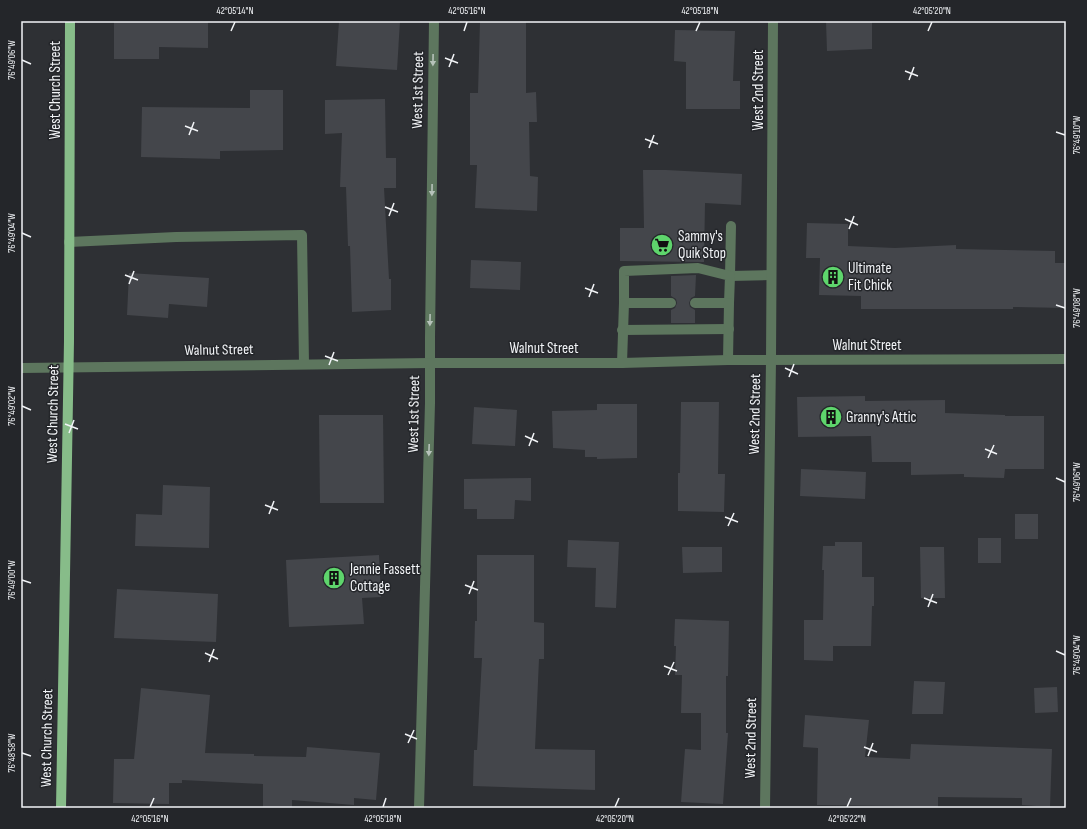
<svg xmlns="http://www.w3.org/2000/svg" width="1087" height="829" font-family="'Sofia Sans Condensed',sans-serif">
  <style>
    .building { fill: #44464b }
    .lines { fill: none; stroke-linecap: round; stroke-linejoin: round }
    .service { stroke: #5d765e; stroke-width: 10 }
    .minor { stroke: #5d765e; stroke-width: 10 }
    .tertiary { stroke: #5d765e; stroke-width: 10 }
    .primary { stroke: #87bc89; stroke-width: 10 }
    .oneway { fill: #b6c2ba }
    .ticks { fill: none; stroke: #f2f4f7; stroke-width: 1.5 }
    .labels { text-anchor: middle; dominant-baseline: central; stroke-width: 3; stroke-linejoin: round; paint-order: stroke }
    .street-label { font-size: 15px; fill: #f2f4f7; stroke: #24262a }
    .poi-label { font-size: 15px; fill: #f2f4f7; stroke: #24262a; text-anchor: start }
    .neatline { fill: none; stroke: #f2f4f7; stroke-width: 1.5 }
    .ticks-label { font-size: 10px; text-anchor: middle; fill: #f2f4f7 }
  </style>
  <rect width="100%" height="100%" fill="#2e3034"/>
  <g class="building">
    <polygon points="114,21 208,21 208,48 159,47 159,59 114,59"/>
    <polygon points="339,21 400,21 397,70 336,66"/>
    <polygon points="480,21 526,21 526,93 536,92 537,122 529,122 530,176 538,177 537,211 475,208 477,165 470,165 470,93 478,93"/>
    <polygon points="826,21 872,21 872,49 827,51"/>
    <polygon points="675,30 735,31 733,81 740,81 740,109 686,109 686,62 674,61"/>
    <polygon points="250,90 283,90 283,150 220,151 220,159 141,157 142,107 250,108"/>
    <polygon points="385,99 386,158 396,158 396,188 384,188 389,279 391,279 391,310 352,312 350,246 348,246 346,187 340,187 342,133 325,134 325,100"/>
    <polygon points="643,170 666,170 742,174 741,205 705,203 704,262 620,261 620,228 644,228"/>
    <polygon points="807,223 848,224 848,246 895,248 956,245 956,249 1055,251 1055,263 1066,263 1066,308 1013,307 1013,309 861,309 861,296 819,295 820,258 806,258"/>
    <polygon points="471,260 521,262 520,290 470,288"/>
    <polygon points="129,273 209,278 207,307 169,304 168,318 127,315"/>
    <polygon points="696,275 695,296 691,298 689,303 690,307 695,310 695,323 671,323 671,310 675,308 677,303 676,299 671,296 671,276"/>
    <polygon points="865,396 865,401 945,400 945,413 1005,415 1005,416 1044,416 1044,469 1005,469 1004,478 964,477 964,474 911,475 911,462 872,462 871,436 798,437 797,397"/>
    <polygon points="681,402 719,402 718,474 725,474 724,512 678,511 678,473 680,473"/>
    <polygon points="597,404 637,404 637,458 597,459 597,457 585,457 585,450 553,448 552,411 597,410"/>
    <polygon points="474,407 517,410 515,446 472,444"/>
    <polygon points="319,415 383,415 384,503 320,503"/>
    <polygon points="801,469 866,472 865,499 800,496"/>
    <polygon points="531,478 531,501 515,500 514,519 477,519 477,509 464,509 464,479"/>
    <polygon points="163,485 210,487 209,548 135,546 136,514 162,515"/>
    <rect x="1015" y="514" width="23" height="25"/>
    <rect x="978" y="538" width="23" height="25"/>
    <polygon points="568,540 619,542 616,608 595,607 596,568 567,567"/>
    <polygon points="835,542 862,542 862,577 874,577 874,606 872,606 871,646 833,646 833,661 804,660 804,620 823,620 824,570 822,570 823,546 835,546"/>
    <polygon points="682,547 722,547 722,572 683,573"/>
    <polygon points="920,547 944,547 945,598 921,598"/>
    <polygon points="379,555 381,597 362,598 364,624 289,627 286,560"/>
    <polygon points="477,555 534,555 534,622 544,623 544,659 539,659 535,749 595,750 595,790 473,786 474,750 477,750 482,658 474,658 475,621 477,621"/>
    <polygon points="117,589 218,594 216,642 114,638"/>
    <polygon points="675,619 729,621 728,676 726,676 726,733 728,733 723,804 681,802 685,749 701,750 701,713 681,713 682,675 675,675 676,646 674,646"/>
    <polygon points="914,681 945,682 943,714 912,714"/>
    <polygon points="1057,687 1058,712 1035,713 1034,688"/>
    <polygon points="141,688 210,695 205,753 254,754 254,756 306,757 307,747 380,753 376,800 354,798 354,805 292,800 292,808 263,808 263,784 182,780 182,783 169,783 169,804 113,803 114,759 134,759"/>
    <polygon points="805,715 869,720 865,757 910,759 911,744 1052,749 1050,807 1022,805 1022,798 938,797 938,808 895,806 817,805 818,748 803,747"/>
  </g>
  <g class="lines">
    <g class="service">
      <polyline points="731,226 730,276 771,275"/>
      <polyline points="69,242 176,237 302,235 304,364"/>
      <polyline points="624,303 624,271 698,268 730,276 729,303 695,303"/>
      <polyline points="622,330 729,329"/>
      <polyline points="728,360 729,303"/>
      <polyline points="622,363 624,303 671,303"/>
    </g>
    <g class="minor">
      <polyline points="419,808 430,403 430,337 434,21"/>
      <polyline points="765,808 771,360 773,21"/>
    </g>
    <polyline class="tertiary" points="21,368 430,363 622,363 728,360 1066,359"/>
    <polyline class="primary" points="61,808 69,341 70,21"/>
  </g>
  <defs><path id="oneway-solid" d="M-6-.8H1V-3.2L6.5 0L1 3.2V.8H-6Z"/></defs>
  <g class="oneway">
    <use href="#oneway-solid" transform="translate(433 60) rotate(91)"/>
    <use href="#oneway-solid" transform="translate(432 190) rotate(91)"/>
    <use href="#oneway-solid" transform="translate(430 320) rotate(91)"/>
    <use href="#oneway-solid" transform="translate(429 450) rotate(92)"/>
  </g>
  <path class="ticks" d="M231,31l4,-9M464,31l3,-9M696,31l4,-9M928,31l4,-9M445,58l13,5M22,60l9,4M449,67l5,-13M905,71l13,5M909,80l5,-13M185,126l13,5M1056,132l9,3M189,135l5,-13M645,139l13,5M649,148l5,-13M385,207l13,5M389,216l5,-13M845,219l13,6M849,229l5,-13M22,233l9,4M125,275l13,5M129,284l5,-13M585,288l13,5M589,297l5,-13M1056,305l9,3M325,356l13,5M329,365l5,-13M785,368l13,6M789,377l5,-13M22,406l9,4M65,424l13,5M69,433l5,-13M525,436l13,6M529,446l5,-13M985,449l12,5M988,458l6,-13M1056,478l9,4M265,505l13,5M269,514l5,-13M725,517l13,5M728,526l6,-13M22,580l9,3M465,585l13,5M469,594l5,-13M924,598l13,5M928,607l5,-13M1056,651l9,4M205,653l13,6M209,662l5,-13M664,666l13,5M668,675l6,-13M405,734l12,5M408,743l6,-13M864,747l13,5M22,753l9,3M868,756l5,-13M150,807l4,-9M383,807l3,-9M615,807l4,-9M847,807l4,-9"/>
  <defs>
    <g id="supermarket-disc" transform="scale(1.15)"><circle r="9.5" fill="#5ed56c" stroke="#24262a"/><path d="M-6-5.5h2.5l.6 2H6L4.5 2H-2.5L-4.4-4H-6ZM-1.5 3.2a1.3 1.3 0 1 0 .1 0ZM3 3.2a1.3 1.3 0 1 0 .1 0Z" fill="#111"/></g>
    <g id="building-disc" transform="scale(1.15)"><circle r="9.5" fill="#5ed56c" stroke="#24262a"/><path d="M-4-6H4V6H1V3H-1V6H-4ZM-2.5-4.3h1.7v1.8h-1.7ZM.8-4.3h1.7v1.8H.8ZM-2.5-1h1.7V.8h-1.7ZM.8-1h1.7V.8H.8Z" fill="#111"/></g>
  </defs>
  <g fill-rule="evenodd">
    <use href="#supermarket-disc" x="662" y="245"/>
    <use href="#building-disc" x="833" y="277"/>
    <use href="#building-disc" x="831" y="417"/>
    <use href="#building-disc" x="334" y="578"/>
  </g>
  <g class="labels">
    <g class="street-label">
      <text transform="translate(55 90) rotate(-90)">West Church Street</text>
      <text transform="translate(418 90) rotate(-89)">West 1st Street</text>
      <text transform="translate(758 90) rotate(-90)">West 2nd Street</text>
      <text x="867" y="345">Walnut Street</text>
      <text x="544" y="348">Walnut Street</text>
      <text transform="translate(219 350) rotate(-1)">Walnut Street</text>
      <text transform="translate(53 414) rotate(-89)">West Church Street</text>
      <text transform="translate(414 414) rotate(-89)">West 1st Street</text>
      <text transform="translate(755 414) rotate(-89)">West 2nd Street</text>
      <text transform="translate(47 738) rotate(-89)">West Church Street</text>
      <text transform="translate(751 738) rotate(-89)">West 2nd Street</text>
    </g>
    <g class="poi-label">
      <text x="678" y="236">Sammy's<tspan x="678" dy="17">Quik Stop</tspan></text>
      <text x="848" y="268">Ultimate<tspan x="848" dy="17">Fit Chick</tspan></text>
      <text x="846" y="417">Granny's Attic</text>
      <text x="350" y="569">Jennie Fassett<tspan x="350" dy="17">Cottage</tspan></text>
    </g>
  </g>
  <rect width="1087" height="829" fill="none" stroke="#24262a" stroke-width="44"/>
  <rect x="22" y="22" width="1043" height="785" class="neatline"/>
  <g class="ticks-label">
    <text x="235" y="14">42°05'14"N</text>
    <text x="467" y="14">42°05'16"N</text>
    <text x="700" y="14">42°05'18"N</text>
    <text x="932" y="14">42°05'20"N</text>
    <text transform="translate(11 60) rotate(-90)" y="4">76°49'06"W</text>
    <text transform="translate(1076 135) rotate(-90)" y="4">76°49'10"W</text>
    <text transform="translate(11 233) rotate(-90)" y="4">76°49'04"W</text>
    <text transform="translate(1076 308) rotate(-90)" y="4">76°49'08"W</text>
    <text transform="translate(11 406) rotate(-90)" y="4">76°49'02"W</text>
    <text transform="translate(1076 482) rotate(-90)" y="4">76°49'06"W</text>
    <text transform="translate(11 580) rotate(-90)" y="4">76°49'00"W</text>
    <text transform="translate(1076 655) rotate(-90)" y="4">76°49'04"W</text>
    <text transform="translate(11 753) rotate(-90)" y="4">76°48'58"W</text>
    <text x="150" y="822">42°05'16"N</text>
    <text x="383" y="822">42°05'18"N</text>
    <text x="615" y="822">42°05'20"N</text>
    <text x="847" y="822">42°05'22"N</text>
  </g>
</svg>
